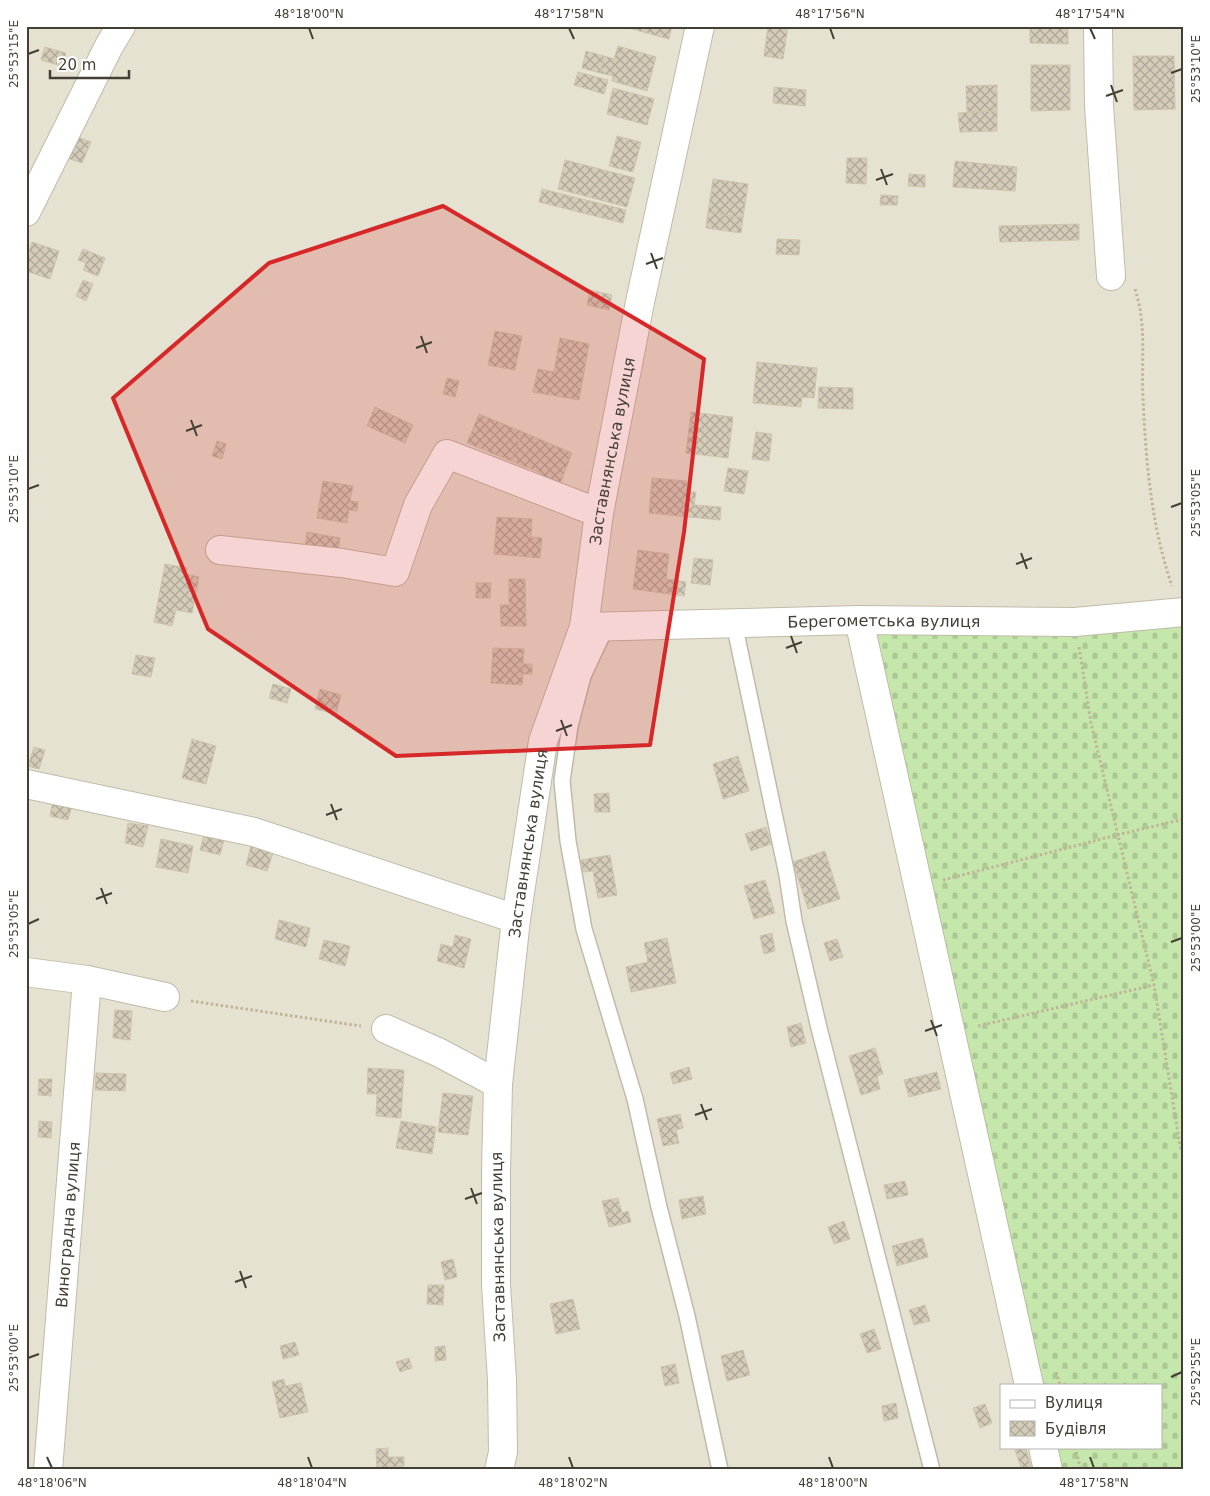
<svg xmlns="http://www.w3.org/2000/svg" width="1210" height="1496" font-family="'DejaVu Sans',sans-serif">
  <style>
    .residential { fill: #e6e2d2 }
    .cemetery { fill: url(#cemetery-stones) }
    .building { fill: url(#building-cross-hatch); stroke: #cec4ac }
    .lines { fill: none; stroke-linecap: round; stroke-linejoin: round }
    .service-casing { stroke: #c0bba9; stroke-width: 18 }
    .minor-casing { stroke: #c0bba9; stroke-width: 30 }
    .path { stroke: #bfb597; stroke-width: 3; stroke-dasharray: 2.5 2.5; stroke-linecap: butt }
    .service { stroke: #fff; stroke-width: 15 }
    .minor { stroke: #fff; stroke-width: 28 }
    .marked { fill: #d62828; fill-opacity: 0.2; stroke: #d62828; stroke-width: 4; stroke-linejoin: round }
    .ticks { fill: none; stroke: #443f34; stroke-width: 2 }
    .labels { text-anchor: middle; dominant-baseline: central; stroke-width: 4.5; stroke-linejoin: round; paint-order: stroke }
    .street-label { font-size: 16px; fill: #443f34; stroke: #fff }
    .neatline { fill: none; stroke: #443f34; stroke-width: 2 }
    .ticks-label { font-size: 12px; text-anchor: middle; fill: #443f34 }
  </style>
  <defs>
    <pattern id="cemetery-stones" width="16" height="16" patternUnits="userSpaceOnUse" patternTransform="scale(1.25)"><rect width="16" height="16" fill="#c6e7ab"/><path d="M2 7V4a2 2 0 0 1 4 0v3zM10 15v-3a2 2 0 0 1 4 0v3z" fill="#abc794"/></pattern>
    <pattern id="building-cross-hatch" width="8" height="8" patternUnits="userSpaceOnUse" patternTransform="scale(1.25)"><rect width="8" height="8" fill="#d4ccb9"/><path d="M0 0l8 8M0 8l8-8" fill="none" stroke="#aea797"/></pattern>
  </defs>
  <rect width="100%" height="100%" fill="#f2efe4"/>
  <polygon class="residential" points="26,26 1184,26 1184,614 865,623 1043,1385 1001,1385 1001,1447 1057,1447 1062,1470 26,1470"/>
  <polygon class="cemetery" points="1184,614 1184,1470 1062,1470 1057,1447 1161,1447 1161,1385 1043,1385 864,622"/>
  <g class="building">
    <polygon points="621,26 672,26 669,39"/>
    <polygon points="768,26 788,26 783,59 764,56"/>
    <polygon points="1030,26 1068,26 1068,44 1030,43"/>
    <polygon points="618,46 656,57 647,91 612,81 613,76 600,73 604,56 614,59"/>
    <polygon points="45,47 66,53 62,66 41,60"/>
    <polygon points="586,51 604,56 600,73 582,68"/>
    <polygon points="1133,56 1174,56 1175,109 1134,110"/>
    <polygon points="1031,65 1070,65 1070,110 1031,111"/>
    <polygon points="578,72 608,80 604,94 574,85"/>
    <polygon points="997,85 997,111 967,112 966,86"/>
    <polygon points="774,87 806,90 805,106 773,103"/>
    <polygon points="613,88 654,99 647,125 607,114"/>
    <polygon points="997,111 997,131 960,132 958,113"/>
    <polygon points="75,136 91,142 82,163 67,158"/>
    <polygon points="617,136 641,142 633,172 609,166"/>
    <polygon points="847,158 867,158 866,184 846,183"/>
    <polygon points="565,160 635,178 627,207 558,189"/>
    <polygon points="955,161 1017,167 1015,191 953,187"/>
    <polygon points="909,174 925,175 925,187 908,186"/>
    <polygon points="713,179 748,184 743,218 708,212"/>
    <polygon points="542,189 626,210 623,223 539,202"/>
    <polygon points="881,195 898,196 897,205 880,205"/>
    <polygon points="708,212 743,218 741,233 706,228"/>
    <polygon points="1079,224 1079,240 1000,242 999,226"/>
    <polygon points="777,239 800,240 799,255 776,254"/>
    <polygon points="32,242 59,251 50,279 26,271 26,260"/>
    <polygon points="83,249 105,258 98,276 83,270 86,263 78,260"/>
    <polygon points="83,280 93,284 86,301 76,296"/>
    <polygon points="590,290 612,295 609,310 587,305"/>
    <polygon points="495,331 522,336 515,370 488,365"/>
    <polygon points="560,338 589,344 579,400 533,392 538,369 554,372"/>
    <polygon points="757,362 817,368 814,398 802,397 801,407 753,403"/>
    <polygon points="447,378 459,381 455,397 443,394"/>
    <polygon points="819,387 853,388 853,409 818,408"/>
    <polygon points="375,407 413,425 405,443 367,426"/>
    <polygon points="691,412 733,417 728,458 686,453"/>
    <polygon points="479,414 523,432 511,461 467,443"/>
    <polygon points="523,432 572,453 558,489 535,480 539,472 511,461"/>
    <polygon points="756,432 772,434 769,461 752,459"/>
    <polygon points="217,441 226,444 222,459 212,456"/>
    <polygon points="728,468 748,471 744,494 724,491"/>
    <polygon points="652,478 687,481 686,492 696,492 694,505 721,507 720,520 649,513"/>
    <polygon points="323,481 353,486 350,501 358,502 357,511 349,510 347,523 317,518"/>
    <polygon points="497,517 532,519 531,537 542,538 540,558 494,554"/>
    <polygon points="307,532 340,538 338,552 305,546"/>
    <polygon points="638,550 669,554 666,579 686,582 684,596 633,589"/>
    <polygon points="694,558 713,560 710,585 691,583"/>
    <polygon points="165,564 187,568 185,574 199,577 192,613 176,610 172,626 154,622"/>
    <polygon points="509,579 525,579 526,626 501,626 500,605 509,605"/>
    <polygon points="476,583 491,583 490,598 476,598"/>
    <polygon points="493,648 524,649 523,664 532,664 532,674 523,674 522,685 491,683"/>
    <polygon points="136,655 155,658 151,677 132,674"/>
    <polygon points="273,684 291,689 287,703 269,698"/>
    <polygon points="320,689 341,695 336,714 315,709"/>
    <polygon points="192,739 216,746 206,784 182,778"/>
    <polygon points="34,747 45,750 39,769 28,766"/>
    <polygon points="738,756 749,791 723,799 713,764"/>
    <polygon points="609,793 610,812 595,812 594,794"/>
    <polygon points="53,801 72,806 68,820 50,816"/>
    <polygon points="128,823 148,826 143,847 125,843"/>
    <polygon points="766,827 771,844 751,851 745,834"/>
    <polygon points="204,835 224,840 220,855 200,850"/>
    <polygon points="161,839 193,846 188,873 156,867"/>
    <polygon points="251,846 273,853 267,871 246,865"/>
    <polygon points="825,851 840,899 808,909 793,862"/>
    <polygon points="610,855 617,895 598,898 593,871 583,872 581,860"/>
    <polygon points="765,880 775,913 754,919 744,886"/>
    <polygon points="279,920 310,928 306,947 275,939"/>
    <polygon points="772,933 775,951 764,954 760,936"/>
    <polygon points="455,935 471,939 464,968 437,961 441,944 453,947"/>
    <polygon points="667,938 676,983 631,992 626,967 648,962 644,943"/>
    <polygon points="837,939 843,957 830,961 824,943"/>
    <polygon points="324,940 350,946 345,966 319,959"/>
    <polygon points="115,1010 132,1011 130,1040 113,1038"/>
    <polygon points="801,1023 806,1043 791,1047 787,1027"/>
    <polygon points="875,1048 883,1074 877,1076 880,1089 861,1095 849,1056"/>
    <polygon points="689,1067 692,1079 673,1084 670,1073"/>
    <polygon points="368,1068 404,1070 401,1118 376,1116 377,1094 367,1094"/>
    <polygon points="937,1072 941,1089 909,1097 904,1080"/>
    <polygon points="96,1073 126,1074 125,1091 95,1090"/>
    <polygon points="39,1079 52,1079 51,1096 38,1095"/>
    <polygon points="443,1093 473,1096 468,1135 438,1132"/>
    <polygon points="680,1114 683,1128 676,1130 679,1143 663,1146 657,1119"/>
    <polygon points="39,1121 52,1122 51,1138 38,1137"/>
    <polygon points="401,1121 436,1127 432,1154 396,1148"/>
    <polygon points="905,1181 908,1195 887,1199 884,1185"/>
    <polygon points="703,1196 706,1214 682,1219 679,1200"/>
    <polygon points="618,1198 622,1213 628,1211 631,1222 609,1227 602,1201"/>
    <polygon points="844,1221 850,1239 834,1244 828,1227"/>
    <polygon points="923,1238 928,1257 897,1266 892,1246"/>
    <polygon points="453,1259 457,1277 445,1280 441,1262"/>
    <polygon points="428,1285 444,1285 443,1305 427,1304"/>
    <polygon points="573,1299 580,1329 556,1334 550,1304"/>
    <polygon points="925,1305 930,1321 914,1325 909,1310"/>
    <polygon points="874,1329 881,1349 867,1353 860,1334"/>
    <polygon points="295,1342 299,1355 283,1359 280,1346"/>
    <polygon points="445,1346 446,1360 435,1361 435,1347"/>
    <polygon points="743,1350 750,1375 727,1381 721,1356"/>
    <polygon points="409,1358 412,1368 400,1372 396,1362"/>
    <polygon points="675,1364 679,1383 665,1386 661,1367"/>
    <polygon points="284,1379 285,1386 301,1383 308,1412 280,1418 272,1382"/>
    <polygon points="896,1403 898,1418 884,1421 882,1406"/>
    <polygon points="985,1404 992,1423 980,1428 973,1408"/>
    <polygon points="1025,1447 1032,1468 1022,1470 1015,1450"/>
    <polygon points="388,1448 388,1457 404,1457 404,1466 389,1467 389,1470 377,1470 376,1449"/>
  </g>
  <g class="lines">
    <g class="service-casing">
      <g id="service">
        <polyline points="734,623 787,875 794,921 819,1028 932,1470"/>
        <polyline points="606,627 583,676 570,726 562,781 568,841 584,929 635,1099 659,1207 687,1316 720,1470"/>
      </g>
    </g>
    <g class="minor-casing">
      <g id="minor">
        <polyline points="1098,26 1099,106 1111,276"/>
        <polyline points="26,212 109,46 121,26"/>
        <polyline points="220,550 342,563 395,572 418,505 447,454 599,513"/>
        <polyline points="859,620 1029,1385"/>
        <path id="s1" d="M584,627l275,-7 216,2 109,-10"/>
        <polyline points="26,784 254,832 516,919"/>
        <polyline points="26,972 87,980 165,997"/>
        <polyline points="386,1029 440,1053 498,1084"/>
        <polyline points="1043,1447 1048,1470"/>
        <path id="s2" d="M48,1470l39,-490"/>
        <path id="s3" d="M499,1470l4,-18 -1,-72 -6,-95v-114l2,-87 18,-165 27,-178 41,-114 15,-114 41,-211 60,-276"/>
      </g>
    </g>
    <g class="path">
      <path d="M1135,289c12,36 6,72 8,109 3,64 8,127 29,188"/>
      <polyline points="1079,647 1091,723 1154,985 1180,1146 1184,1156"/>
      <polyline points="943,880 1117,835 1184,819"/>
      <polyline points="191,1001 361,1026"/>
      <polyline points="978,1026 1154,985"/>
      <polyline points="1056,1372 1060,1385"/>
      <polyline points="1075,1447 1081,1470"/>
    </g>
    <use href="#service" class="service"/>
    <use href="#minor" class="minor"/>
  </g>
  <path class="marked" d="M443,206l261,153 -20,173 -34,213 -254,11 -188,-127 -95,-231 156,-135z"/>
  <path class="ticks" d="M309,28l4,11M569,28l5,11M830,28l4,11M1090,28l5,11M28,54l11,-4M1171,73l11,-4M1111,85l6,17M1106,96l17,-6M881,169l6,16M876,180l17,-6M651,253l6,16M646,264l17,-6M421,336l6,17M416,348l16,-6M191,420l6,16M186,431l16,-6M28,489l11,-4M1171,507l11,-4M1021,553l6,16M1016,564l16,-6M791,636l6,17M786,648l16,-6M561,720l6,16M556,731l16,-6M331,804l6,16M326,815l16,-6M101,888l6,16M96,899l16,-6M28,924l11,-5M1171,942l11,-4M931,1020l6,16M925,1031l17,-6M701,1104l6,16M695,1115l17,-6M471,1188l6,16M465,1199l17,-6M240,1271l6,17M235,1282l17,-6M28,1358l11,-4M1171,1377l11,-5M47,1457l5,11M308,1457l4,11M569,1457l4,11M829,1457l4,11M1090,1457l4,11"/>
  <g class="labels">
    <g class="street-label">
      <text stroke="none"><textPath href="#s3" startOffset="1032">Заставнянська вулиця</textPath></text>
      <text stroke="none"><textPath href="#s1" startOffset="300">Берегометська вулиця</textPath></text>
      <text stroke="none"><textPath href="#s3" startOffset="629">Заставнянська вулиця</textPath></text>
      <text stroke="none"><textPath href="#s2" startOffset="246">Виноградна вулиця</textPath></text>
      <text transform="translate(498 1247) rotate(-91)">Заставнянська вулиця</text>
    </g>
  </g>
  <rect width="1210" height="1496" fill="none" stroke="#ffffff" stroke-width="55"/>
  <rect x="1000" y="1384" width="162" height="65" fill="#ffffff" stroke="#b4b2ae"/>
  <rect x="1010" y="1400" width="25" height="8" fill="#ffffff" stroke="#b4b2ae"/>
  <text x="1045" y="1408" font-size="15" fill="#443f34">Вулиця</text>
  <rect x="1010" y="1421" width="25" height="15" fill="url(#building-cross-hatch)" stroke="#b4b2ae"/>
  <text x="1045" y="1434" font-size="15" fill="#443f34">Будівля</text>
  <path d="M50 70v8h79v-8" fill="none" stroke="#443f34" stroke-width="2.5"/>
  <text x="58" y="70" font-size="15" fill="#443f34" stroke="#ffffff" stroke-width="4" paint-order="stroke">20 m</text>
  <rect x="28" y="28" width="1154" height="1440" class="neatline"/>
  <g class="ticks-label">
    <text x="309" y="18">48°18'00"N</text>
    <text x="569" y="18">48°17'58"N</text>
    <text x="830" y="18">48°17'56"N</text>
    <text x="1090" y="18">48°17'54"N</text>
    <text transform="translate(14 54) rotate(-90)" y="4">25°53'15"E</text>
    <text transform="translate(1196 69) rotate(-90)" y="4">25°53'10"E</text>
    <text transform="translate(14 489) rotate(-90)" y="4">25°53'10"E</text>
    <text transform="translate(1196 503) rotate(-90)" y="4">25°53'05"E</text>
    <text transform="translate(14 924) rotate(-90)" y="4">25°53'05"E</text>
    <text transform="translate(1196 938) rotate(-90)" y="4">25°53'00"E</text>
    <text transform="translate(14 1358) rotate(-90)" y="4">25°53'00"E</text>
    <text transform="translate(1196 1372) rotate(-90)" y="4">25°52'55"E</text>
    <text x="52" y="1487">48°18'06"N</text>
    <text x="312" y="1487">48°18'04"N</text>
    <text x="573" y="1487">48°18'02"N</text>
    <text x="833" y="1487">48°18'00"N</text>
    <text x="1094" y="1487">48°17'58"N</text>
  </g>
</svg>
